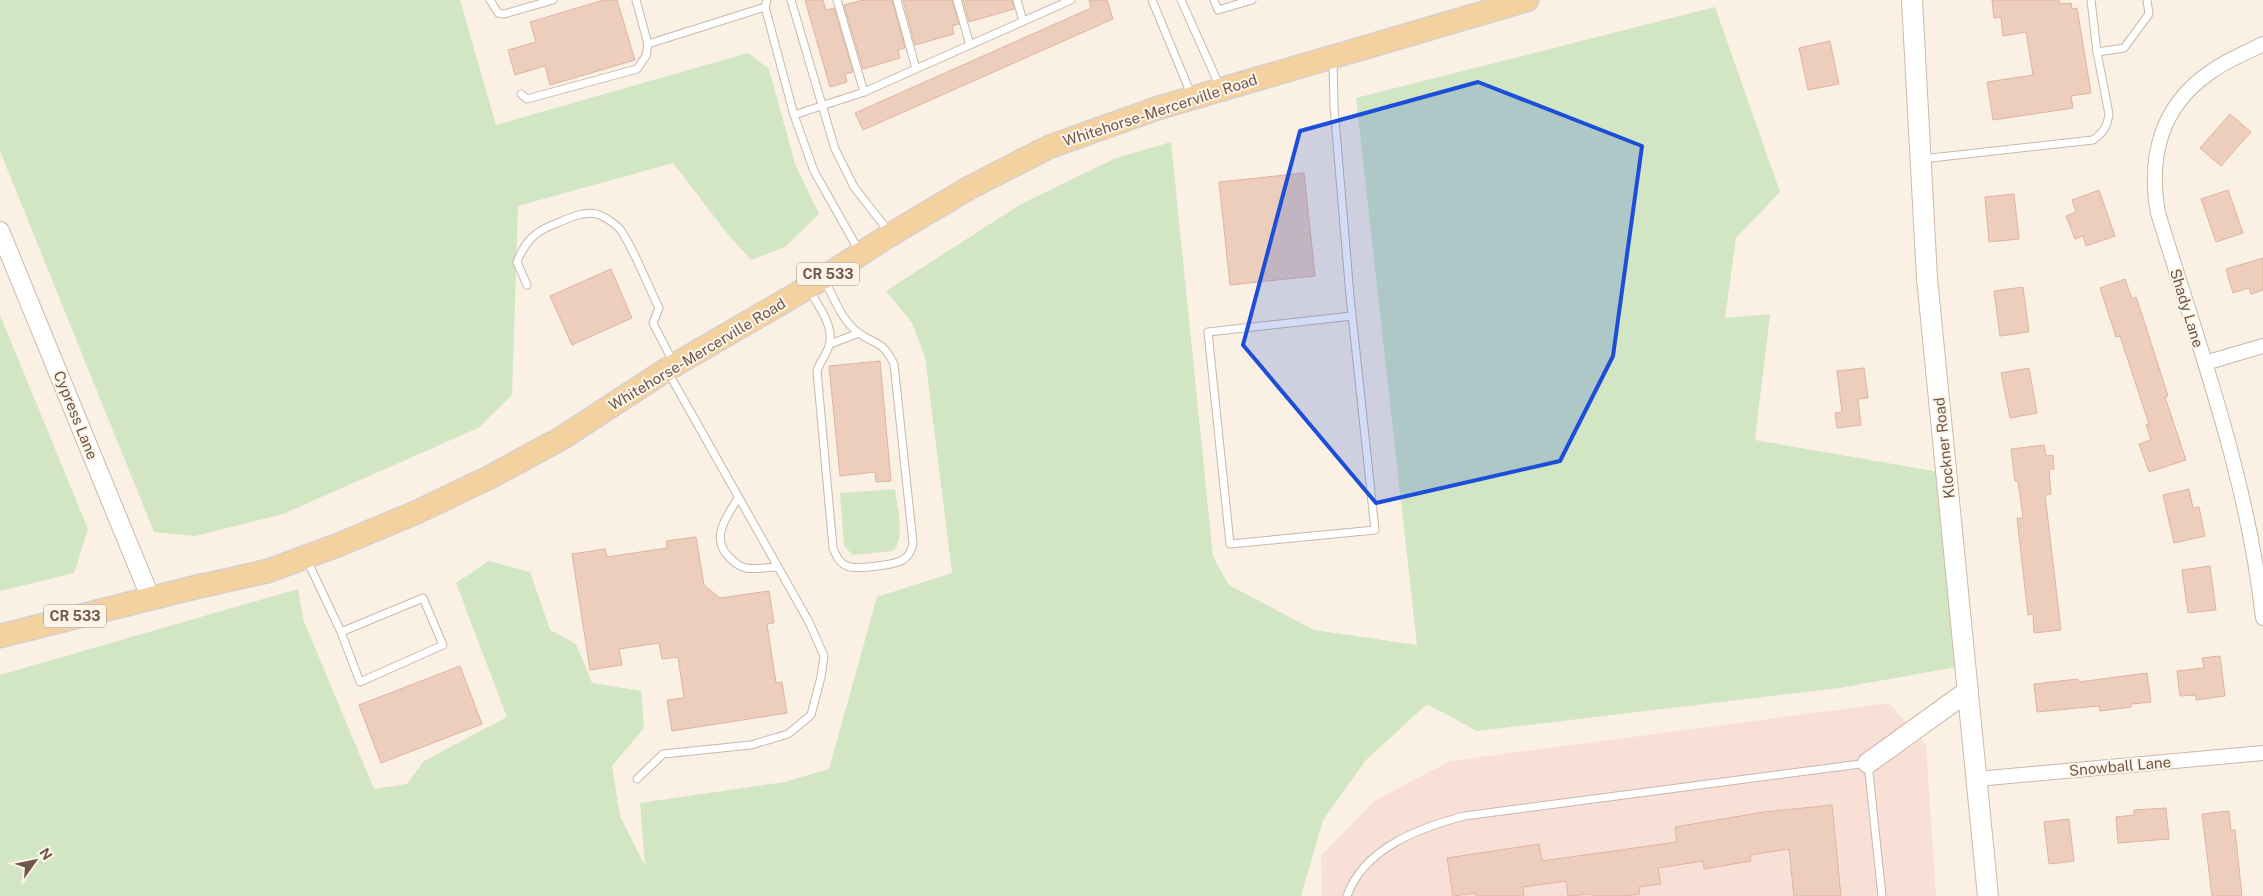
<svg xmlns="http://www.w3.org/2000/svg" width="2263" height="896" font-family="'Public Sans',sans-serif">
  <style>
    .commercial { fill: #f9e0d7 }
    .green { fill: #d2e6c3 }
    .building { fill: #edcebd; stroke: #deb59f }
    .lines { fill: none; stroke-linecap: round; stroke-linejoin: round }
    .service-casing { stroke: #c9b8aa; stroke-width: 9 }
    .minor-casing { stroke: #c9b8aa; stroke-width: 16 }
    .tertiary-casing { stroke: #c9b8aa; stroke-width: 20 }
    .secondary-casing { stroke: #cfb9ab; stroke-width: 22 }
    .primary-casing { stroke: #d7d0cd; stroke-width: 25 }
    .service { stroke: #fff; stroke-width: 7 }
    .minor { stroke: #fff; stroke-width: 14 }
    .tertiary { stroke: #fff; stroke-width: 18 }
    .secondary { stroke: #fff; stroke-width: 20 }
    .primary { stroke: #f3d2a0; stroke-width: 22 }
    .marked { fill: #1d4ed8; fill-opacity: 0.2; stroke: #1d4ed8; stroke-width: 4; stroke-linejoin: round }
    .labels { text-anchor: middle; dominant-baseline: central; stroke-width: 4; stroke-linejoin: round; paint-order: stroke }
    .shield { fill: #fdf4e8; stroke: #9a867a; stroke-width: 1 }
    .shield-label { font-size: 14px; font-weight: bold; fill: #6f574b }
    .street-label { font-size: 15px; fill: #6f574b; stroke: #fdf4e8 }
  </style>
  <rect width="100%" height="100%" fill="#faf0e3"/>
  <polygon class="commercial" points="1889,703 1926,745 1936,896 1322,896 1321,856 1374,801 1450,761"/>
  <g class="green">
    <polygon points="0,0 460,0 496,125 748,53 769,69 795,164 819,214 785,247 751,260 726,232 673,163 518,206 512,395 478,428 283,514 195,536 154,532 0,151"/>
    <polygon points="1715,7 1780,192 1736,238 1725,318 1770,314 1755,440 1950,474 1968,665 1839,688 1477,731 1427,704 1366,760 1323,820 1301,896 0,896 0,675 298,589 303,619 374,789 407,784 424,761 507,717 456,583 489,561 530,572 550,630 576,644 592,683 641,691 644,728 612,766 620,816 645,866 640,803 785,782 829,769 877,597 952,573 925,357 912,323 886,291 1021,204 1116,158 1171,142 1213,557 1229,585 1314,630 1417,645 1356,98"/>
    <polygon points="0,315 88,529 74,573 0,591"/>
    <path d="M895,489c2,18 11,48 -2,62l-40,4 -9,-9 -4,-53z"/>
  </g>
  <g class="building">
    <polygon points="604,0 617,0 635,60 550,85 545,66 515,75 508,50 536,42 530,22"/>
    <polygon points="805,0 823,0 826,10 834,8 853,72 845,74 847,82 830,87"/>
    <polygon points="863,0 892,0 905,48 898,50 900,58 863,69 844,5"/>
    <polygon points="903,0 952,0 959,24 952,26 954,34 915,45"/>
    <polygon points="963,0 1012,0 1014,9 969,22"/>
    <polygon points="1089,0 1107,0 1113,19 863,130 855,113 1091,8"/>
    <polygon points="1992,0 2059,0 2060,4 2071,3 2072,9 2077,8 2091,93 2071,96 2073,108 1993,120 1987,82 2033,75 2026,32 2003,36 2001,17 1994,18"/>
    <polygon points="1830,41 1839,84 1808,90 1799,48"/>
    <polygon points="2230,114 2251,132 2221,166 2200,148"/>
    <polygon points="1304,173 1315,276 1230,285 1219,182"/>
    <polygon points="2099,190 2115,236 2086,246 2083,236 2075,239 2066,216 2076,212 2072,200"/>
    <polygon points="2228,190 2243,233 2216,242 2201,199"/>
    <polygon points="2014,194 2019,239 1989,242 1985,197"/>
    <polygon points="2263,258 2263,290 2251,294 2249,288 2233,293 2226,269"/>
    <polygon points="611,269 632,318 572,345 550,296"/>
    <polygon points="2125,279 2132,299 2136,297 2146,327 2168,396 2165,397 2186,460 2149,472 2139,444 2151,440 2146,425 2149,424 2120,336 2116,337 2100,288"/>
    <polygon points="2023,287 2029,332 2000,336 1994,291"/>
    <polygon points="880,361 891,481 876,482 875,472 840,476 829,366"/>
    <polygon points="1864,368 1868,398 1858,399 1861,425 1837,428 1835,413 1842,412 1837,371"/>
    <polygon points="2029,368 2037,413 2010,418 2001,373"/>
    <polygon points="2044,445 2046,456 2053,455 2054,469 2049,469 2051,494 2045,495 2061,630 2034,633 2033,614 2028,615 2017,518 2023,518 2018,481 2015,481 2011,449"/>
    <polygon points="2189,489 2193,508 2199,507 2205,536 2174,543 2163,495"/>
    <polygon points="696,537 704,585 720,598 769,591 774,623 767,624 776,683 782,682 787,713 672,731 667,700 684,698 678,657 662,659 659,643 619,649 622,665 590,670 572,554 605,549 607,557 667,548 666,541"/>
    <polygon points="2210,566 2216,610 2188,613 2182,570"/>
    <polygon points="2220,656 2225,696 2196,700 2196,695 2180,696 2177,671 2204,668 2202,658"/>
    <polygon points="460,666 482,724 381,763 359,705"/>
    <polygon points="2147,673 2151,702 2131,704 2131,707 2100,711 2099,706 2037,712 2034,684 2078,679 2079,682"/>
    <polygon points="1832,805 1841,896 1794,896 1789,849 1750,855 1751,861 1704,869 1703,861 1658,868 1661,884 1639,887 1640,894 1624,896 1592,896 1591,894 1568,896 1566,881 1523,887 1524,896 1476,896 1476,893 1453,896 1447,858 1539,844 1542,861 1677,842 1675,827 1764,812"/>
    <polygon points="2166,808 2169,839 2118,843 2116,817 2134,815 2134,810"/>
    <polygon points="2229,811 2231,830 2235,830 2242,896 2212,896 2202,814"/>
    <polygon points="2069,819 2074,861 2049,864 2044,822"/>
  </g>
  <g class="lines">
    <g class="service-casing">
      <g id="service">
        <polyline points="490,0 498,13 504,14 553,0"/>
        <polyline points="636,0 648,44 765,7"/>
        <polyline points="767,0 765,7 794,115 814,171 859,251"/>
        <polyline points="791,0 835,149 854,187 889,232"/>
        <polyline points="837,0 864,92"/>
        <polyline points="897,0 916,69"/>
        <polyline points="957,0 970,45"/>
        <polyline points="1017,0 1023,21"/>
        <polyline points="1152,0 1191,94"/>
        <polyline points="1181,0 1220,87"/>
        <polyline points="1214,0 1218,10 1252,0"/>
        <polyline points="2097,52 2124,48 2149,14 2147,0"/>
        <path d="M1333,60l1,47 16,189c9,78 17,156 25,234l-145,14 -22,-212 144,-16"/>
        <polyline points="521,94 527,99 637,69 646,56 648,44"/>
        <polyline points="794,115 864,92 1071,0"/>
        <path d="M1922,159l171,-19c11,-8 14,-13 16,-26l-12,-62 -6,-52"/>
        <path d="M527,285l-10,-23c9,-23 20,-32 43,-40 11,-5 25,-11 37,-8 7,2 22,12 25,18 14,22 25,52 37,76l-6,15 20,39"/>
        <path d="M809,290c9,15 26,37 20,56 -3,9 -9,16 -12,25l16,177c3,7 6,15 14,18 8,4 50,-1 57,-7 6,-4 8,-10 9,-16l-19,-179c-13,-27 -23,-19 -40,-35 -14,-13 -21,-33 -30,-50"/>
        <polyline points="830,344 859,333"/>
        <path d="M738,498c-11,18 -29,41 -8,60 4,4 10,9 16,10 9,2 22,-1 32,-1"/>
        <polyline points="307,560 341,632 360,682 443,645 423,598 341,632"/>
        <polyline points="637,779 663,754 751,745 788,734 811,715 821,677 824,656 809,622 668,372"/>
        <path d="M1347,896c17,-48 72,-68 117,-80l404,-53 14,133"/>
      </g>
    </g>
    <g class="minor-casing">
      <g id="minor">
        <path d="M2263,44c-17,9 -36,16 -51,27 -51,34 -64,85 -54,142 41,134 90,266 105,405"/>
        <polyline points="2205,363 2263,346"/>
        <polyline points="1977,779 2263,753"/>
      </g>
    </g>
    <g class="tertiary-casing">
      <polyline id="tertiary" points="0,231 151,599"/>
    </g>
    <g class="secondary-casing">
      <g id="secondary">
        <polyline points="1912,0 1927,278 1988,896"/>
        <polyline points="1868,763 1968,691"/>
      </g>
    </g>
    <g class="primary-casing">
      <polyline id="primary" points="0,636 192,588 268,571 338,545 417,512 490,477 562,438 666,370 807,288 890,235 969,188 1049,147 1158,108 1527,0"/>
    </g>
    <use href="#service" class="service"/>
    <use href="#minor" class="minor"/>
    <use href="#tertiary" class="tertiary"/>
    <use href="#secondary" class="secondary"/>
    <use href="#primary" class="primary"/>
  </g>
  <path class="marked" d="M1478,82l164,64 -29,210 -53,105 -184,42 -133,-158 57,-214z"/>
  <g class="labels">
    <g class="shield">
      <rect x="797" y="262.5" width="62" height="23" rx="4"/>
      <rect x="44" y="604.5" width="62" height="23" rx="4"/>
    </g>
    <g class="shield-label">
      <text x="828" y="274">CR 533</text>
      <text x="75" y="616">CR 533</text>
    </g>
    <g class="street-label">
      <text transform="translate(1160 110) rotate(-18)">Whitehorse-Mercerville Road</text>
      <text transform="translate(2187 308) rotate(73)">Shady Lane</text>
      <text transform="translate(697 354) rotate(-31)">Whitehorse-Mercerville Road</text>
      <text transform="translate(76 415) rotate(68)">Cypress Lane</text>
      <text transform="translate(1944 448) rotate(-96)">Klockner Road</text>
      <text transform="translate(2120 766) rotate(-5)">Snowball Lane</text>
    </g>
  </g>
  <g transform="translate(35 861) rotate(57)" stroke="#fdf4e8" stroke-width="4" paint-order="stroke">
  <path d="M0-4L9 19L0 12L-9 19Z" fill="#6f574b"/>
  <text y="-8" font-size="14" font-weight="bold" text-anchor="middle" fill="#6f574b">N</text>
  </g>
</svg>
